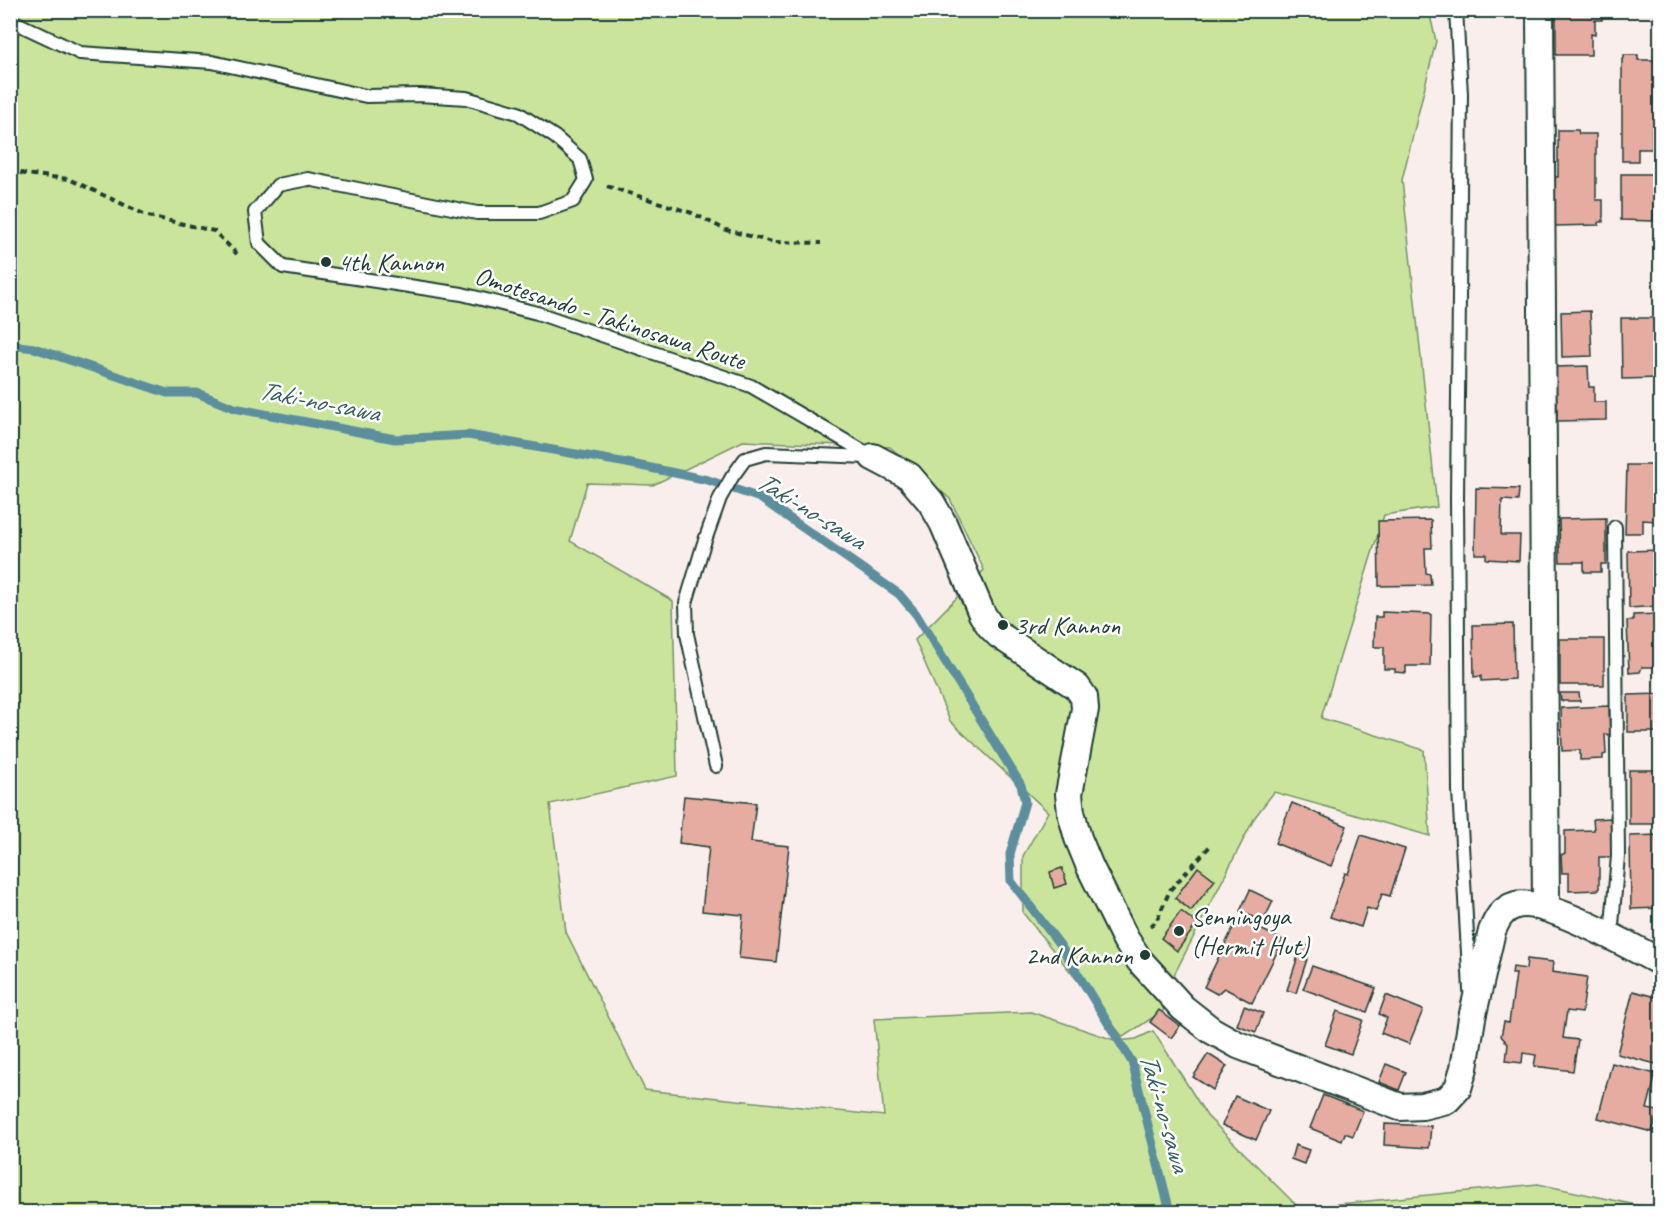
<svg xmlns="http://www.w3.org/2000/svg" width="1671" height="1223" font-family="Caveat,sans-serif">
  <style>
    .green { fill: #cae59b; stroke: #749168; stroke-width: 1.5 }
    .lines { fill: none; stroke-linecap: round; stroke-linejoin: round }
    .stream { stroke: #5c8e9e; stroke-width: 9 }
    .building { fill: #e6aca2; stroke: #1f3d34; stroke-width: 1.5 }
    .lane-casing { stroke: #1f3d34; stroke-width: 16 }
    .street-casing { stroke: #1f3d34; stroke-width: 30 }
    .path { stroke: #1f3d34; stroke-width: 4; stroke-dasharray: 6 4.5; stroke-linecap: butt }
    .lane { stroke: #fff; stroke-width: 12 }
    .street { stroke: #fff; stroke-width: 26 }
    .poi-dot { fill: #1f3d34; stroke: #fff; stroke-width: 2 }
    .labels { text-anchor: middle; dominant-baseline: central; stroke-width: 5; stroke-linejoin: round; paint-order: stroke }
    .poi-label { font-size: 26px; fill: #1f3d34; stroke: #fff; text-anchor: start }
    .street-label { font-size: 26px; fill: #1f3d34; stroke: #fff }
    .water-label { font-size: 27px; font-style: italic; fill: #385f60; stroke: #fff }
  </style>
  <rect width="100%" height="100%" fill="#faeeec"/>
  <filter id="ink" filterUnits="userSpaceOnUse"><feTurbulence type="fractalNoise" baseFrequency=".0167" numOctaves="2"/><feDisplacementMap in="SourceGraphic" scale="12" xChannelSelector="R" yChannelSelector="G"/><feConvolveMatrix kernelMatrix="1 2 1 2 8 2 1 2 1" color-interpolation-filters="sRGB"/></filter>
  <g filter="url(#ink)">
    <polygon class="green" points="10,11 1429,11 1436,41 1402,180 1437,507 1384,515 1321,718 1424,750 1430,836 1274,792 1255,817 1175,973 1163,1011 1123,1037 1023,913 1023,856 1048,812 950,721 915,640 984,570 950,499 890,447 743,441 653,485 587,483 570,541 673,601 677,776 550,804 566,932 645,1090 884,1116 874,1019 1031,1012 1117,1041 1136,1039 1153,1031 1170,1057 1207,1116 1299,1208 1538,1184 1660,1210 1660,1212 11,1212"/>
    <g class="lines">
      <polyline class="stream" points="10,345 34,348 167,393 197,393 234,408 395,439 468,435 627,463 708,480 760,498 899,594 916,614 1021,785 1025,802 1010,854 1011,881 1060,945 1132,1062 1169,1208 1173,1212"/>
    </g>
    <g class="building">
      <polygon points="1556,10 1602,10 1602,20 1595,20 1595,35 1591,34 1591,55 1556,55"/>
      <polygon points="1624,55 1638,55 1638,60 1660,60 1660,128 1652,128 1652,149 1638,149 1638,161 1622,161 1622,61 1624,58"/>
      <polygon points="1558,130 1578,130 1579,134 1596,134 1596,200 1603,200 1603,222 1599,222 1599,225 1553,226 1553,177 1558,177"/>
      <polygon points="1621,174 1652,174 1655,178 1659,178 1658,190 1654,190 1653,221 1621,220"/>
      <polygon points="1590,311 1592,356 1562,357 1561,312"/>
      <polygon points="1621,318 1660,318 1660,378 1622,379"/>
      <polygon points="1588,366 1589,387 1594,387 1594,402 1606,402 1606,420 1557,421 1556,367"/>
      <polygon points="1627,465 1659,465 1657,521 1643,520 1643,533 1625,533"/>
      <polygon points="1476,488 1519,489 1518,501 1502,500 1501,535 1520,535 1519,561 1486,559 1486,554 1475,554"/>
      <polygon points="1606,518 1606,564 1601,564 1601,572 1584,572 1584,562 1560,562 1559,519"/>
      <polygon points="1431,520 1432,548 1425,548 1426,573 1430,574 1431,585 1379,586 1378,521"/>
      <polygon points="1660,550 1660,606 1629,608 1628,551"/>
      <polygon points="1382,612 1431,614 1430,666 1406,666 1406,673 1395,672 1395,669 1384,669 1384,647 1374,647 1375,617 1382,617"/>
      <polygon points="1660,614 1660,667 1642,667 1640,672 1629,673 1627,621 1633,621 1633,615"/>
      <polygon points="1513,624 1514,679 1481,681 1481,676 1474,677 1473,625"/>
      <rect x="1560" y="639" width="44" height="46"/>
      <polygon points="1560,693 1579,693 1580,701 1561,701"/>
      <polygon points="1660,694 1660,732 1628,732 1628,695"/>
      <polygon points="1609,706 1610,735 1605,734 1606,754 1603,755 1603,759 1580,760 1580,750 1562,751 1561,708"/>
      <rect x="1629" y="770" width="31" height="54"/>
      <polygon points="684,796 756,803 751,842 789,846 776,962 739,958 743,915 702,911 709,847 679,843"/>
      <polygon points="1292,803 1347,826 1331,866 1275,843"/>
      <polygon points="1611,818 1611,857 1599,857 1599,890 1569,891 1569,873 1562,873 1561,855 1565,853 1565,831 1594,830 1593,819"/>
      <polygon points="1361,835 1405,849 1390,896 1382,894 1376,911 1367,908 1361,927 1330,917 1345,873 1348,874"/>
      <polygon points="1660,835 1660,908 1631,909 1630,836"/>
      <polygon points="1198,867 1215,880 1191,911 1175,898"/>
      <polygon points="1062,868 1067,884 1054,888 1050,872"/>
      <polygon points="1250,890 1273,901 1263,922 1240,911"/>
      <polygon points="1181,911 1197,924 1177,951 1161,938"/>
      <polygon points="1238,918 1283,940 1252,1003 1224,988 1217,994 1204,987"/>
      <polygon points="1302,944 1311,947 1296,993 1287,990"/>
      <polygon points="1527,959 1553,962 1552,972 1587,977 1582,1013 1567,1011 1563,1038 1578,1040 1573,1071 1534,1066 1536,1055 1523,1053 1522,1063 1506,1061 1508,1044 1501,1036 1504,1022 1509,1023 1516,974 1512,974 1513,967 1526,969"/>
      <polygon points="1312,966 1376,988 1367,1012 1303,989"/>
      <polygon points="1633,991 1660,998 1660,1065 1617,1054"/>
      <polygon points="1386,995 1423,1010 1409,1044 1381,1033 1387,1018 1379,1014"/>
      <polygon points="1244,1006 1263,1013 1256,1032 1237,1025"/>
      <polygon points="1159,1010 1180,1026 1171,1038 1150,1022"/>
      <polygon points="1337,1011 1363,1020 1351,1054 1325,1045"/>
      <polygon points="1208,1054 1227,1066 1213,1090 1193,1077"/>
      <polygon points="1612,1063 1656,1074 1647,1109 1658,1111 1652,1132 1598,1118"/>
      <polygon points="1386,1064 1406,1072 1399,1090 1379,1082"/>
      <polygon points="1323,1095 1363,1111 1353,1136 1345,1133 1342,1141 1310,1128"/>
      <polygon points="1235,1096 1269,1111 1256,1140 1222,1125"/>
      <polygon points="1385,1124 1431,1126 1429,1148 1384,1145"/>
      <polygon points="1295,1145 1309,1150 1304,1164 1291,1159"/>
    </g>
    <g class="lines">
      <g class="lane-casing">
        <g id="lane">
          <polyline points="1456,10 1461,94 1457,498 1459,790 1470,990"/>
          <polyline points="10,20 80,53 212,62 366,96 420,95 466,98 518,113 555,137 580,159 586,180 573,201 539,213 477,213 308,179 278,185 255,212 259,243 283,267 462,294 537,313 751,386 873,457"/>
          <polyline points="716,766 687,634 686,603 703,546 720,498 732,477 745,459 766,453 869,457"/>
          <polyline points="1611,936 1618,856 1615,527"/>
        </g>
      </g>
      <g class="street-casing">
        <g id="street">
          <polyline points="1540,10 1546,908"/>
          <path d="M873,457l36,19 22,26 12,21 39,91 8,12 9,9 78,52 7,10 1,12 -16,85 2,18 7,26 12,29 36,73 14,21 43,47 28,22 27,15 162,62 22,-1 25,-6 11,-12 6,-20 8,-50 20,-87c5,-12 10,-22 24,-26 26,-8 118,43 144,57"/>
        </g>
      </g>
      <g class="path">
        <polyline points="10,170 25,174 69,179 148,216 214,231 237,254"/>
        <polyline points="607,186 692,213 726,230 773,242 821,243"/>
        <polyline points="1150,926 1156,922 1170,890 1210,846"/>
      </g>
      <use href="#lane" class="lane"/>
      <use href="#street" class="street"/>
    </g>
  </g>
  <g class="poi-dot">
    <circle cx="326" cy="262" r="6"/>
    <circle cx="1003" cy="625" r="6"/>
    <circle cx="1179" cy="931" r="6"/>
    <circle cx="1145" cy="955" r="6"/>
  </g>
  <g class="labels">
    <g class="poi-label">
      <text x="338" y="262">4th Kannon</text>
      <text x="1015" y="625">3rd Kannon</text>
      <text x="1191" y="916">Senningoya<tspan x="1191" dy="30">(Hermit Hut)</tspan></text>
      <text x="1133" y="955" text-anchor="end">2nd Kannon</text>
    </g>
    <g class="street-label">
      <text transform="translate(610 318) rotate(18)">Omotesando - Takinosawa Route</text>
    </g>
    <g class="water-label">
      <text transform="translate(319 401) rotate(11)">Taki-no-sawa</text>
      <text transform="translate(811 510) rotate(32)">Taki-no-sawa</text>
      <text transform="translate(1165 1112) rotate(74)">Taki-no-sawa</text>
    </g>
  </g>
  <rect width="1671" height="1223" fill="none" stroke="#fff" stroke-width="36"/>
  <rect x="18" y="18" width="1635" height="1187" fill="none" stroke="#1f3d34" stroke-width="2" filter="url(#ink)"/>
</svg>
